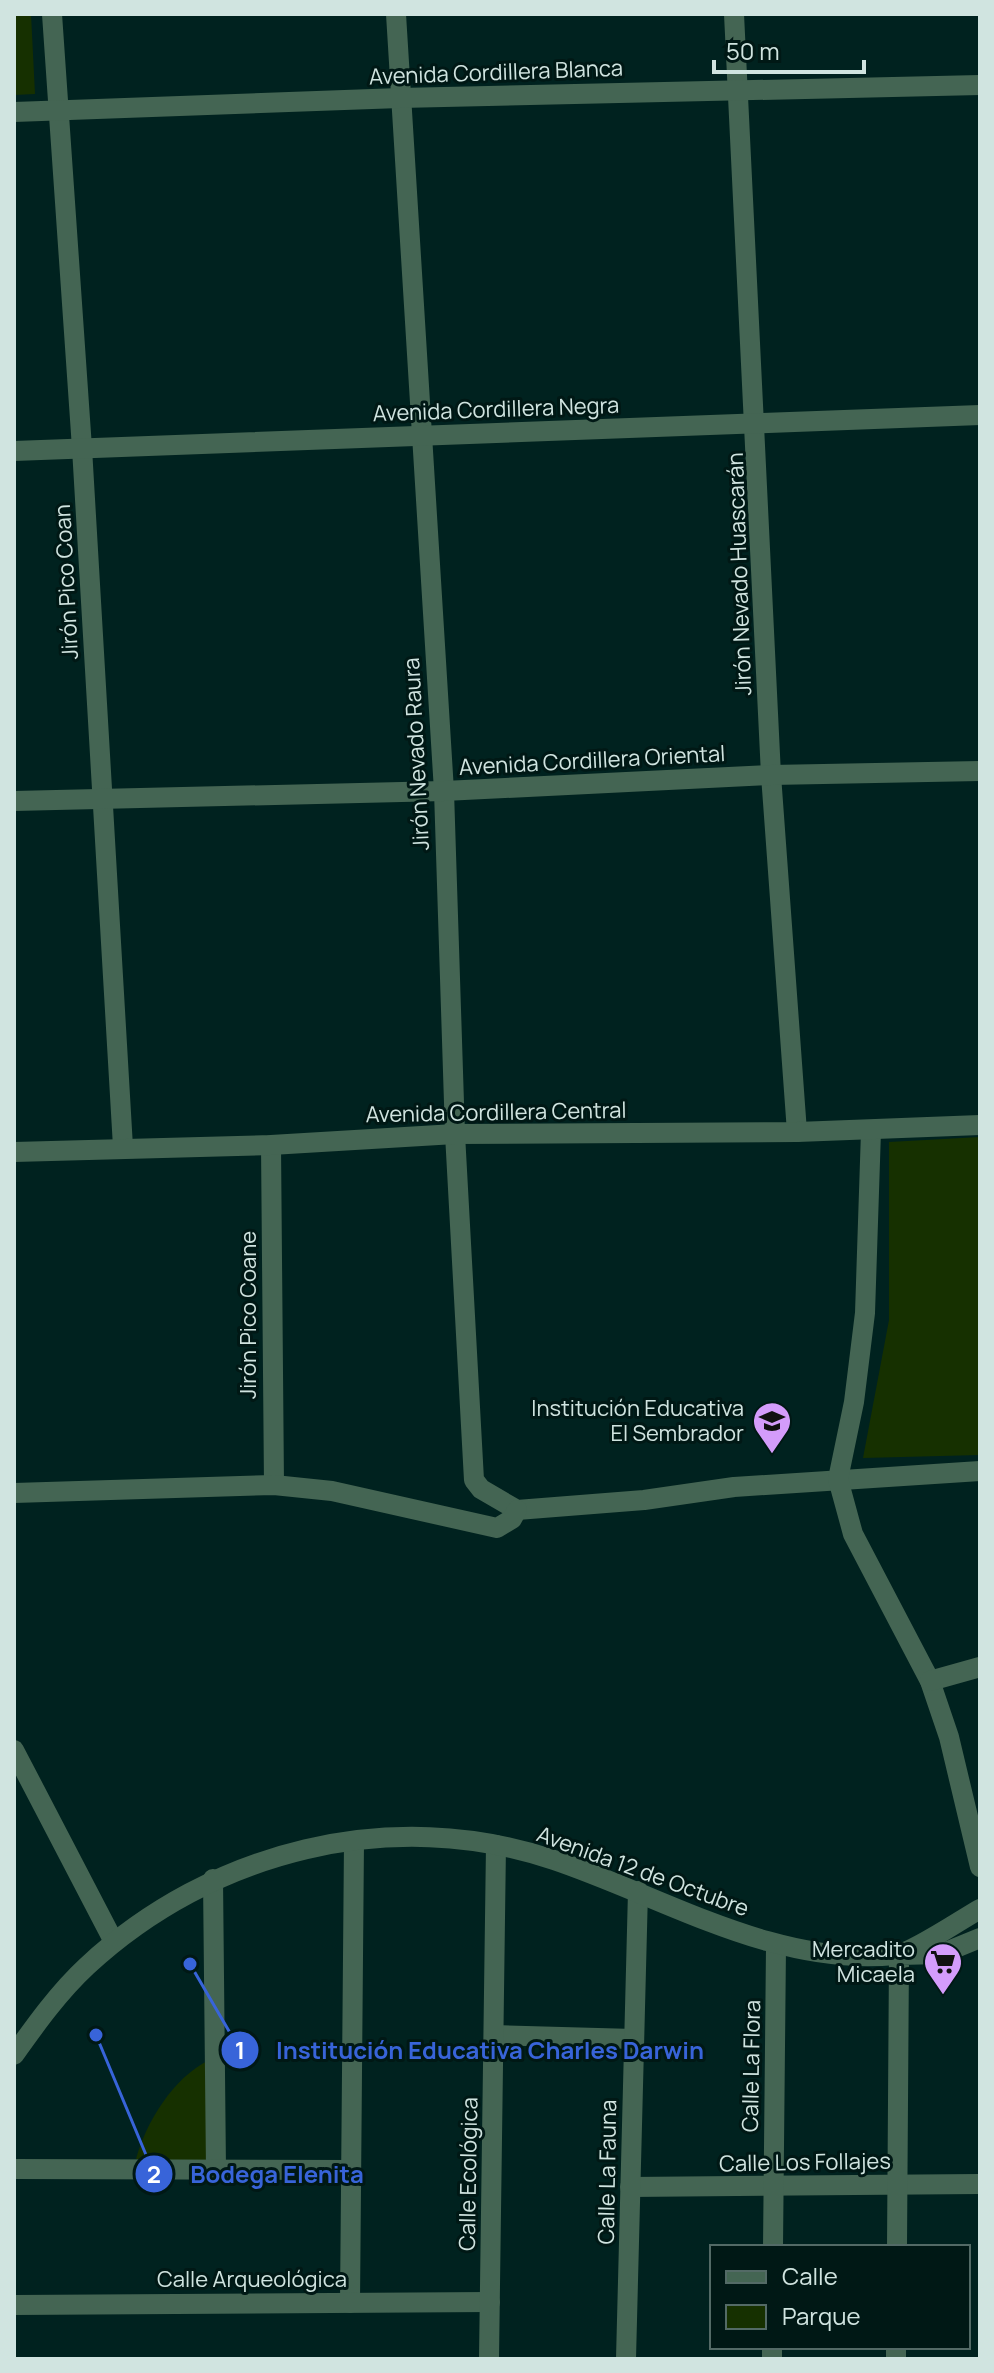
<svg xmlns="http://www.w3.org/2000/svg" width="994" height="2373" font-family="Manrope,sans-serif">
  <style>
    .green { fill: #163000 }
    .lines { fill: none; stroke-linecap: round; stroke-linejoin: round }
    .minor { stroke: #446553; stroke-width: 20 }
    .tertiary { stroke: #446553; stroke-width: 20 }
    .labels { text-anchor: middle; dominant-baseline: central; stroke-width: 6; stroke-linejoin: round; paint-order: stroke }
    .street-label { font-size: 22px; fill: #d0e4e0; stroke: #001815 }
    .poi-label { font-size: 22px; fill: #d0e4e0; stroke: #001815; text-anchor: end }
    .leader { fill: none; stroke: #3864d9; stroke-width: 3 }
    .callout-dot { fill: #3864d9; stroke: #001815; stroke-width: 3 }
    .mark-label { font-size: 24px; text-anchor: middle; font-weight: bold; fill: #fff }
    .callout-label { font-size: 24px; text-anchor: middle; font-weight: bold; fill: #3864d9; stroke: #001815; stroke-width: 6; stroke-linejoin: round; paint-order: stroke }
  </style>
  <rect width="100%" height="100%" fill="#00221f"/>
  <g class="green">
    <polygon points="14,14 31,14 35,94 14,95"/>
    <polygon points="980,1137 980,1455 863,1458 889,1320 889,1142"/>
    <path d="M209,2060l-3,101 -70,-2c10,-37 37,-81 73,-99z"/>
  </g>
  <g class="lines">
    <g class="minor">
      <polyline points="52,14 82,448 123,1147"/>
      <polyline points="396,14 444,791 455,1134 474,1480 481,1489 517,1510 644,1500 734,1487 980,1471"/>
      <polyline points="734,14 771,775 797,1132"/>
      <polyline points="14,112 400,98 980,85"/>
      <polyline points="14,451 980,415"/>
      <polyline points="14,801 444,791 771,775 980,771"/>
      <polyline points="871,1131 865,1313 854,1402 838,1479 853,1534 930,1681 949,1737 980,1867"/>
      <polyline points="271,1145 274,1485"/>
      <polyline points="14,1152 271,1145 455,1134 797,1132 980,1125"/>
      <polyline points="14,1493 274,1485 332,1491 497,1528 512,1519 517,1510"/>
      <polyline points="930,1681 980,1667"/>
      <polyline points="14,1750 114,1942"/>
      <polyline points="213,1879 216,2170"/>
      <polyline points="494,2035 634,2039"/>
      <polyline points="14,2169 351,2170"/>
      <polyline points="630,2187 980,2184"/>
      <polyline points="773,2247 776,1946"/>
      <polyline points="897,2247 899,1955 941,1954 980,1938"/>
      <polyline points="350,2303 354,1841"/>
      <polyline points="14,2305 490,2302"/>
      <polyline points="489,2359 496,1845"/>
      <polyline points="626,2359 638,1891"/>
      <polyline points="772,2359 772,2347"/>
      <polyline points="896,2359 896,2347"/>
    </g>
    <path class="tertiary" d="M14,2055c22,-31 45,-63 73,-89 124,-115 304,-161 467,-106 110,37 221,107 341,95 17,-2 67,-36 85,-46"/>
  </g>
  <defs>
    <g id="school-pin" transform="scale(2)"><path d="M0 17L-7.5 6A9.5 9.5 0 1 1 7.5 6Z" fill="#d49cfb" stroke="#001815"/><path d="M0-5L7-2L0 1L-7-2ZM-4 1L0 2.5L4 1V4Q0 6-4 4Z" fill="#111"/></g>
    <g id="supermarket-pin" transform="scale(2)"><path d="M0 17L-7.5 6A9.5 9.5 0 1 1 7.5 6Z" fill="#d49cfb" stroke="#001815"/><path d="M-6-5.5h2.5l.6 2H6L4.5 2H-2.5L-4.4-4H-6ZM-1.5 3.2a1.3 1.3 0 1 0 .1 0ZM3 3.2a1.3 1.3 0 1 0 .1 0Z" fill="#111"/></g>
  </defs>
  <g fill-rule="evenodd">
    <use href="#school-pin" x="772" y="1421"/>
    <use href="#supermarket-pin" x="943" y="1962"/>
  </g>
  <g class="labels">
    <g class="street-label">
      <text transform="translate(496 72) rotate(-2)">Avenida Cordillera Blanca</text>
      <text transform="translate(496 409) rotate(-2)">Avenida Cordillera Negra</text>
      <text transform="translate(739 574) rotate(-92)">Jirón Nevado Huascarán</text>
      <text transform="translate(66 582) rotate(-93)">Jirón Pico Coan</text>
      <text transform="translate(416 754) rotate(-93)">Jirón Nevado Raura</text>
      <text transform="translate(592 760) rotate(-3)">Avenida Cordillera Oriental</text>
      <text transform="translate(496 1112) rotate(-1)">Avenida Cordillera Central</text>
      <text transform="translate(248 1315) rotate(-90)">Jirón Pico Coane</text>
      <text transform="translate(643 1871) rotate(20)">Avenida 12 de Octubre</text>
      <text transform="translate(751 2066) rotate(-89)">Calle La Flora</text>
      <text transform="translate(805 2162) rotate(-1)">Calle Los Follajes</text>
      <text transform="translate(607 2172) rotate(-89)">Calle La Fauna</text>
      <text transform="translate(468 2174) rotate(-89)">Calle Ecológica</text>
      <text x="252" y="2279">Calle Arqueológica</text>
    </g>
    <g class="poi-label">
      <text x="744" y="1408">Institución Educativa<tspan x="744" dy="25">El Sembrador</tspan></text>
      <text x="915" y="1949">Mercadito<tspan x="915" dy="25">Micaela</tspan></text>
    </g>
  </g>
  <path class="leader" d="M190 1964L240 2050M96 2035L154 2174"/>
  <g class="callout-dot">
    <circle cx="190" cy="1964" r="8"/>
    <circle cx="96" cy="2035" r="8"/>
    <circle cx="240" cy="2050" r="20"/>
    <circle cx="154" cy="2174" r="20"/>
  </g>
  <g class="mark-label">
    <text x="240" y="2059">1</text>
    <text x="154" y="2183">2</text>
  </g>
  <g class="callout-label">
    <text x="490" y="2059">Institución Educativa Charles Darwin</text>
    <text x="277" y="2183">Bodega Elenita</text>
  </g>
  <rect width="994" height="2373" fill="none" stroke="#d0e4e0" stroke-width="32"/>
  <rect x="710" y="2245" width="260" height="104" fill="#001815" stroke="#536a66" stroke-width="2"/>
  <rect x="726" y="2271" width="40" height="12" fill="#446553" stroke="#536a66" stroke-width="2"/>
  <text x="782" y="2285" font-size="24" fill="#d0e4e0">Calle</text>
  <rect x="726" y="2305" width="40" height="24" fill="#163000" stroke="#536a66" stroke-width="2"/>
  <text x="782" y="2325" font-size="24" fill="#d0e4e0">Parque</text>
  <path d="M714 60v12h150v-12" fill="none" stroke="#d0e4e0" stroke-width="4"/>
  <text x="726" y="60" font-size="24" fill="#d0e4e0" stroke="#001815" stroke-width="6" paint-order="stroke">50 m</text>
</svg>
